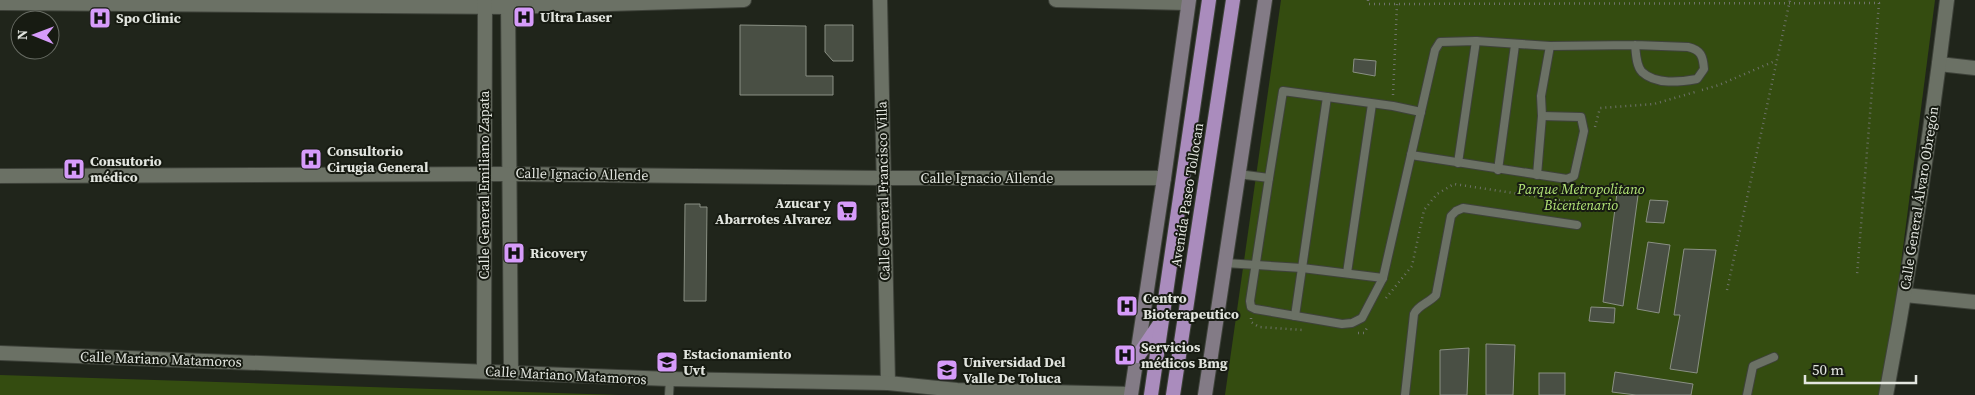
<svg xmlns="http://www.w3.org/2000/svg" width="1975" height="395" font-family="'Source Serif 4',serif">
  <style>
    .green { fill: #344c10 }
    .building { fill: #494f44; stroke: #8a9084 }
    .lines { fill: none; stroke-linecap: round; stroke-linejoin: round }
    .service-casing { stroke: #3e423a; stroke-width: 10 }
    .minor-casing { stroke: #3e423a; stroke-width: 16 }
    .secondary-casing { stroke: #3e423a; stroke-width: 16 }
    .trunk-casing { stroke: #3e423a; stroke-width: 16 }
    .path { stroke: #6e726a; stroke-width: 2.5; stroke-dasharray: 1 4; stroke-linecap: butt }
    .service { stroke: #6b7165; stroke-width: 8 }
    .minor { stroke: #6b7165; stroke-width: 14 }
    .secondary { stroke: #837b86; stroke-width: 14 }
    .trunk { stroke: #aa8cbd; stroke-width: 14 }
    .labels { text-anchor: middle; dominant-baseline: central; stroke-width: 4; stroke-linejoin: round; paint-order: stroke }
    .poi-label { font-size: 14px; font-weight: bold; fill: #e2e5df; stroke: #171b12; text-anchor: start }
    .street-label { font-size: 14px; fill: #e2e5df; stroke: #171b12 }
    .park-label { font-size: 14px; font-style: italic; fill: #b3e577; stroke: #171b12 }
  </style>
  <rect width="100%" height="100%" fill="#20251b"/>
  <g class="green">
    <polygon points="1281,0 1935,0 1884,395 1225,395"/>
    <polygon points="0,375 620,395 0,395"/>
  </g>
  <g class="building">
    <polygon points="740,25 806,26 806,76 833,76 833,95 740,95"/>
    <polygon points="825,25 853,25 853,61 833,61 825,52"/>
    <polygon points="1354,59 1376,61 1375,76 1353,72"/>
    <polygon points="1618,185 1639,188 1623,306 1603,302"/>
    <polygon points="1650,200 1668,201 1664,223 1646,222"/>
    <polygon points="685,204 700,204 700,207 707,207 706,301 684,301"/>
    <polygon points="1648,242 1670,245 1659,313 1637,309"/>
    <polygon points="1684,249 1716,250 1697,373 1670,369 1680,315 1674,315"/>
    <polygon points="1591,307 1615,308 1614,323 1589,321"/>
    <polygon points="1486,344 1515,345 1513,395 1486,395"/>
    <polygon points="1469,348 1467,395 1440,395 1440,350"/>
    <polygon points="1615,372 1693,384 1691,395 1636,395 1612,392"/>
    <rect x="1539" y="373" width="26" height="22"/>
  </g>
  <g class="lines">
    <g class="service-casing">
      <g id="service">
        <path d="M1550,46l85,-1 53,2c13,3 15,9 16,22l-7,10c-17,3 -41,6 -55,-7 -6,-6 -6,-19 -7,-27"/>
        <polyline points="1411,155 1567,179 1574,176 1584,131 1581,117 1542,116"/>
        <polyline points="1458,163 1476,41"/>
        <polyline points="1498,170 1515,45"/>
        <polyline points="1238,174 1269,178 1250,301 1251,307 1255,309 1342,324 1352,323 1362,318 1383,278 1435,50 1440,42 1476,41 1550,46 1541,96 1542,116 1537,175"/>
        <polyline points="1269,178 1283,91 1393,106 1421,112"/>
        <polyline points="1225,263 1302,268 1383,278"/>
        <polyline points="1347,273 1372,104"/>
        <polyline points="1295,316 1327,97"/>
        <polyline points="669,395 670,379"/>
        <path d="M1405,395l9,-81c4,-9 15,-11 22,-19l15,-79 5,-5 7,-3 114,17"/>
        <polyline points="1747,395 1753,366 1774,357"/>
      </g>
    </g>
    <g class="minor-casing">
      <g id="minor">
        <polyline points="508,0 511,372"/>
        <polyline points="880,0 888,383"/>
        <polyline points="1056,0 1188,3"/>
        <polyline points="0,3 508,7 744,0"/>
        <polyline points="1939,64 1975,68"/>
        <polyline points="0,176 509,174 882,178 1164,178"/>
        <polyline points="1905,295 1975,302"/>
        <polyline points="0,353 670,379 888,383 957,390 1131,394"/>
        <polyline points="484,371 485,0"/>
        <path d="M1886,395c25,-131 45,-263 61,-395"/>
      </g>
    </g>
    <g class="secondary-casing">
      <g id="secondary">
        <polyline points="1131,395 1164,178 1189,0"/>
        <polyline points="1205,395 1265,0"/>
      </g>
    </g>
    <g class="trunk-casing">
      <g id="trunk">
        <polyline points="1138,356 1161,322"/>
        <polyline points="1151,395 1209,0"/>
        <polyline points="1173,395 1233,0"/>
      </g>
    </g>
    <g class="path">
      <polyline points="1368,0 1368,4 1879,3 1857,275"/>
      <polyline points="1702,90 1719,85 1775,61"/>
      <polyline points="1393,95 1397,4"/>
      <polyline points="1595,127 1600,108 1654,104 1695,92"/>
      <polyline points="1727,290 1790,0"/>
      <polyline points="1386,298 1412,266 1424,210 1437,194 1454,184 1579,203 1584,182"/>
      <polyline points="1251,318 1251,322 1259,327 1303,330"/>
      <polyline points="1358,333 1364,333 1367,328"/>
    </g>
    <use href="#service" class="service"/>
    <use href="#minor" class="minor"/>
    <use href="#secondary" class="secondary"/>
    <use href="#trunk" class="trunk"/>
  </g>
  <defs>
    <g id="hospital-square" transform="scale(1.125)"><rect x="-9" y="-9" width="18" height="18" rx="4" fill="#d69bfa" stroke="#171b12"/><path d="M-5-5h3v3.5h4V-5h3V5h-3V1.5h-4V5h-3Z" fill="#111"/></g>
    <g id="supermarket-square" transform="scale(1.125)"><rect x="-9" y="-9" width="18" height="18" rx="4" fill="#d69bfa" stroke="#171b12"/><path d="M-6-5.5h2.5l.6 2H6L4.5 2H-2.5L-4.4-4H-6ZM-1.5 3.2a1.3 1.3 0 1 0 .1 0ZM3 3.2a1.3 1.3 0 1 0 .1 0Z" fill="#111"/></g>
    <g id="university-square" transform="scale(1.125)"><rect x="-9" y="-9" width="18" height="18" rx="4" fill="#d69bfa" stroke="#171b12"/><path d="M0-5L7-2L0 1L-7-2ZM-4 1L0 2.5L4 1V4Q0 6-4 4Z" fill="#111"/></g>
  </defs>
  <g fill-rule="evenodd">
    <use href="#hospital-square" x="524" y="17"/>
    <use href="#hospital-square" x="100" y="18"/>
    <use href="#hospital-square" x="311" y="159"/>
    <use href="#hospital-square" x="74" y="169"/>
    <use href="#supermarket-square" x="847" y="211"/>
    <use href="#hospital-square" x="514" y="253"/>
    <use href="#hospital-square" x="1127" y="306"/>
    <use href="#hospital-square" x="1125" y="355"/>
    <use href="#university-square" x="667" y="362"/>
    <use href="#university-square" x="947" y="370"/>
  </g>
  <g class="labels">
    <g class="poi-label">
      <text x="540" y="17">Ultra Laser</text>
      <text x="116" y="18">Spo Clinic</text>
      <text x="327" y="151">Consultorio<tspan x="327" dy="16">Cirugia General</tspan></text>
      <text x="90" y="161">Consutorio<tspan x="90" dy="16">médico</tspan></text>
      <text x="831" y="203" text-anchor="end">Azucar y<tspan x="831" dy="16">Abarrotes Alvarez</tspan></text>
      <text x="530" y="253">Ricovery</text>
      <text x="1143" y="298">Centro<tspan x="1143" dy="16">Bioterapeutico</tspan></text>
      <text x="1141" y="347">Servicios<tspan x="1141" dy="16">médicos Bmg</tspan></text>
      <text x="683" y="354">Estacionamiento<tspan x="683" dy="16">Uvt</tspan></text>
      <text x="963" y="362">Universidad Del<tspan x="963" dy="16">Valle De Toluca</tspan></text>
    </g>
    <g class="street-label">
      <text transform="translate(582 174) rotate(1)">Calle Ignacio Allende</text>
      <text x="987" y="178">Calle Ignacio Allende</text>
      <text transform="translate(484 185) rotate(-90)">Calle General Emiliano Zapata</text>
      <text transform="translate(883 191) rotate(-91)">Calle General Francisco Villa</text>
      <text transform="translate(1187 195) rotate(-81)">Avenida Paseo Tollocan</text>
      <text transform="translate(1919 198) rotate(-81)">Calle General Álvaro Obregón</text>
      <text transform="translate(161 359) rotate(2)">Calle Mariano Matamoros</text>
      <text transform="translate(566 375) rotate(3)">Calle Mariano Matamoros</text>
    </g>
    <g class="park-label">
      <text x="1581" y="189">Parque Metropolitano<tspan x="1581" dy="16">Bicentenario</tspan></text>
    </g>
  </g>
  <g transform="translate(35 35) rotate(271)"><circle r="24" fill="#171b12" stroke="#686c64"/>
  <path d="M0-4L9 19L0 12L-9 19Z" fill="#d69bfa"/>
  <text y="-8" font-size="14" font-weight="bold" text-anchor="middle" fill="#e2e5df">N</text>
  </g>
  <path d="M1805 375v8h111v-8" fill="none" stroke="#e2e5df" stroke-width="2.5"/>
  <text x="1812" y="375" font-size="15" fill="#e2e5df" stroke="#171b12" stroke-width="4" paint-order="stroke">50 m</text>
</svg>
